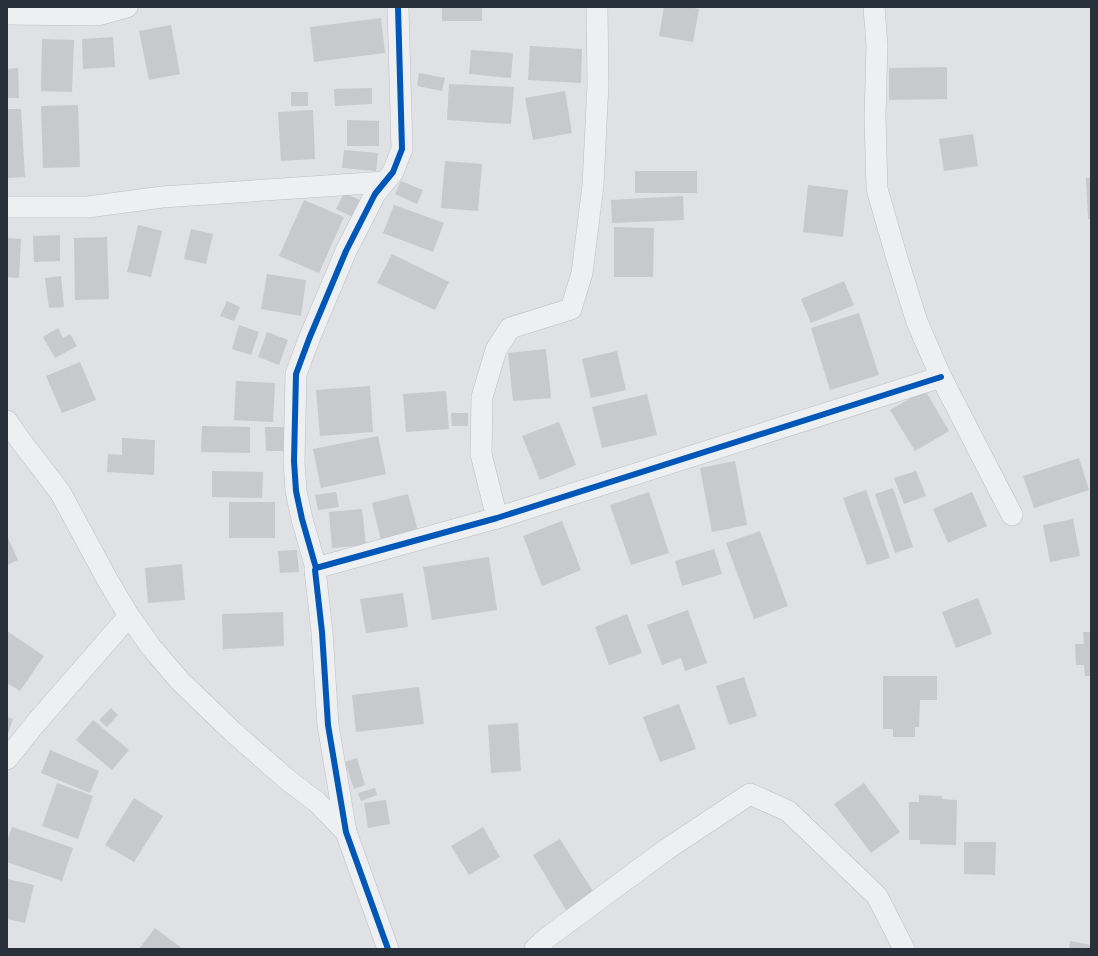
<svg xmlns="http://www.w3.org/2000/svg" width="1098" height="956" font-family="Arial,sans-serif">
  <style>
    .building { fill: #c7c9cc }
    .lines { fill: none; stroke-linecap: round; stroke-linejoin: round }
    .minor-casing { stroke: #bdbfc2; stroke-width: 22 }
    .minor { stroke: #eeeff1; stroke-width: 21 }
    .cycleway-casing { stroke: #ecf0f4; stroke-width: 8 }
    .cycleway { stroke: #0057b8; stroke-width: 6 }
  </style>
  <rect width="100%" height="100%" fill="#dfe1e4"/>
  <g class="building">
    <rect x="442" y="7" width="40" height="14"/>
    <polygon points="664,7 688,7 699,9 693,42 659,36"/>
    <polygon points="381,18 385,53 314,62 310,27"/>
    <polygon points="171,25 180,74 149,80 139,31"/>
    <polygon points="113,37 115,67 83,69 82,39"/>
    <polygon points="42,39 74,40 72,92 41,91"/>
    <polygon points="530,46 582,49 581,83 528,80"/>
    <polygon points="471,50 513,53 511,78 469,74"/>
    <polygon points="947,67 947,99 889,100 889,68"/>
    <polygon points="18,68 19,98 7,98 7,69"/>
    <polygon points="419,73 445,78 442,91 417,86"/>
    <polygon points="449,84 514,87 511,124 447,120"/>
    <polygon points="372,88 372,104 335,106 334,89"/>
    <polygon points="565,91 572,133 533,140 525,98"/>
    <rect x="291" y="92" width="17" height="14"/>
    <polygon points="78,105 80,167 43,168 41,106"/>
    <polygon points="7,109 21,109 25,177 7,178"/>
    <polygon points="313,110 315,159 281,161 278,112"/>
    <polygon points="347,120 379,121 379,146 347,146"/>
    <polygon points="973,134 978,166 944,171 939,139"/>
    <polygon points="344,150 378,153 376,171 342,168"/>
    <polygon points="445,161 482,164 478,211 441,208"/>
    <rect x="635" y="171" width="62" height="22"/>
    <polygon points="1086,178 1091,178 1091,219 1088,219"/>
    <polygon points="401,181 423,190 417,204 395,194"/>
    <polygon points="808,185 848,190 843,237 803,232"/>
    <polygon points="344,193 360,200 353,217 336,209"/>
    <polygon points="683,196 684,220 612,223 611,200"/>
    <polygon points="304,200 344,217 319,273 279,256"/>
    <polygon points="394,205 444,223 433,252 383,233"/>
    <polygon points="138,225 162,231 151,277 127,272"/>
    <polygon points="614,227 654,228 653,277 614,277"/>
    <polygon points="191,229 213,234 206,264 184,259"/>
    <polygon points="60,235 60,261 34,262 33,236"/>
    <polygon points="107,237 109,299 75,300 74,238"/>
    <polygon points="7,238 21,239 19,278 7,277"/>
    <polygon points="392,254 449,282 435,310 377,283"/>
    <polygon points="267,274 306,280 301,316 261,309"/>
    <polygon points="61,276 64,307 49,308 45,278"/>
    <polygon points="844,281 854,305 811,323 801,299"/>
    <polygon points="227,301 240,307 234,321 220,316"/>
    <polygon points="859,313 879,375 830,390 811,328"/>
    <polygon points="239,325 259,332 251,355 232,349"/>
    <polygon points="58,328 63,338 70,334 77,346 55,358 43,337"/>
    <polygon points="267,332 288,340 279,365 258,357"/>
    <polygon points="546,349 551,398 513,401 508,353"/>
    <polygon points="617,351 626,390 591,398 582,359"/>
    <polygon points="80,362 96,400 62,413 46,376"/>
    <polygon points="236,381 275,383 273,422 234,420"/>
    <polygon points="370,386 373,432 320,436 316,390"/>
    <polygon points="925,390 949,431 915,451 890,410"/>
    <polygon points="446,391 449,429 406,432 403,394"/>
    <polygon points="647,394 657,435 602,448 592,407"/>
    <polygon points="451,413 468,413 468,426 452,426"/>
    <polygon points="559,422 576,465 540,480 522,436"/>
    <polygon points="202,426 250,427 250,453 201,452"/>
    <polygon points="265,427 284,427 285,451 266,451"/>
    <polygon points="378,436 386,474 321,488 313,449"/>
    <polygon points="122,438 155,440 154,475 107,472 108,454 122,455"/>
    <polygon points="1079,458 1089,490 1034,508 1023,476"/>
    <polygon points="735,461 747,525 712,532 700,468"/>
    <polygon points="212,471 263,472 262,498 212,497"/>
    <polygon points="916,471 926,496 904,504 894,478"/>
    <polygon points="893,488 913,547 895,553 875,494"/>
    <polygon points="866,490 890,558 867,565 843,498"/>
    <polygon points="336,492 339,507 318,510 315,495"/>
    <polygon points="649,492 669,553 631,565 610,505"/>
    <polygon points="972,492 987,526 948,543 933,509"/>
    <polygon points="408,494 418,531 381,540 372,503"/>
    <rect x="229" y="502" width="46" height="36"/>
    <polygon points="362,509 366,545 332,548 329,512"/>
    <polygon points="1073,519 1080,556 1050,562 1043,525"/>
    <polygon points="562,521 581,570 542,586 523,536"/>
    <polygon points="760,531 788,606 754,619 726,543"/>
    <polygon points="7,536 18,560 7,565"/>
    <polygon points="714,549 722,574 682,586 675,561"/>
    <polygon points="297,550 299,572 280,573 278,551"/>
    <polygon points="489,557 497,610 432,620 423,567"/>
    <polygon points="182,564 185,600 148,603 145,568"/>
    <polygon points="403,593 408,627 366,633 360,599"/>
    <polygon points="978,598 992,634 956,648 942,612"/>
    <polygon points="688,610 707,663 685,671 681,658 662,665 647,625"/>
    <polygon points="283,612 284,646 223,649 222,614"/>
    <polygon points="627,614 642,653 609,665 595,627"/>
    <polygon points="7,631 44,656 20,691 7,683"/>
    <polygon points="1083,632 1091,632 1091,676 1085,676 1084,665 1076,665 1075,644 1084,644"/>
    <polygon points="883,676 937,676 937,700 920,700 919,727 915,727 915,737 893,737 893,729 883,729"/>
    <polygon points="744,677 757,716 729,725 716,686"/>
    <polygon points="419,687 424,724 356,732 352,695"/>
    <polygon points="679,704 696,749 660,762 643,717"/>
    <polygon points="111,708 118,715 107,727 99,720"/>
    <polygon points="7,717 13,719 7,736"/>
    <polygon points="93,720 129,750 112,770 76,740"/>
    <polygon points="518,723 521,771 491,773 488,725"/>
    <polygon points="50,750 99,771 90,793 41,773"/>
    <polygon points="357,758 365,785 354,789 345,762"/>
    <polygon points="57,783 93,796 78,839 42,826"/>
    <polygon points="864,783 900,832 871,853 834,804"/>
    <polygon points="375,788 377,795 361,801 358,793"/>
    <polygon points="919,795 942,796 942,799 957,800 956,845 920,844 920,840 909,840 909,802 919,802"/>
    <polygon points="134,798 163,816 134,862 105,845"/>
    <polygon points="386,800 390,824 368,828 364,803"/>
    <polygon points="12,827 73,848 62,881 7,862 7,841"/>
    <polygon points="483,827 500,857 469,875 451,846"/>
    <polygon points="560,839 594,893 566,910 533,855"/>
    <polygon points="964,842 996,842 995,875 964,874"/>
    <polygon points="7,879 34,885 25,923 7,919"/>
    <polygon points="155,928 183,949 139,949"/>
    <polygon points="1070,941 1091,945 1091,949 1069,949"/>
  </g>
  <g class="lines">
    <g class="minor-casing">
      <g id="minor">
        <polyline points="874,7 877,45 875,118 877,189 896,255 917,322 941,377 1012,515"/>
        <polyline points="7,14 98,15 127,7"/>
        <polyline points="7,207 88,207 162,197 385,182"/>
        <polyline points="7,421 20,440 60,492 107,579 129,616 151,647 180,681 234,733 289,781 317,802 346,832"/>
        <polyline points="497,518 481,454 482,397 496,350 510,328 571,309 582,273 593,185 598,84 597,7"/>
        <polyline points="316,568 497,518 941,377"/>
        <polyline points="7,759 35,724 129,616"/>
        <polyline points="388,949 346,832 328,725 322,632 315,570 316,568 302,519 296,491 294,461 296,374 309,339 346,251 375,194 393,172 402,149 398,7"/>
        <polyline points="535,949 548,937 667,849 750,794 788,811 877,896 904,949"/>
      </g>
    </g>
    <use href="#minor" class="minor"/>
    <g class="cycleway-casing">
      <g id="cycleway">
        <polyline points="316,568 497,518 941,377"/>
        <polyline points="388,949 346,832 328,725 322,632 315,570 316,568 302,519 296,491 294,461 296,374 309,339 346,251 375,194 393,172 402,149 398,7"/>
      </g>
    </g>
    <use href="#cycleway" class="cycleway"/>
  </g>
  <rect width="1098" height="956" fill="none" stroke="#28303b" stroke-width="16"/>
</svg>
